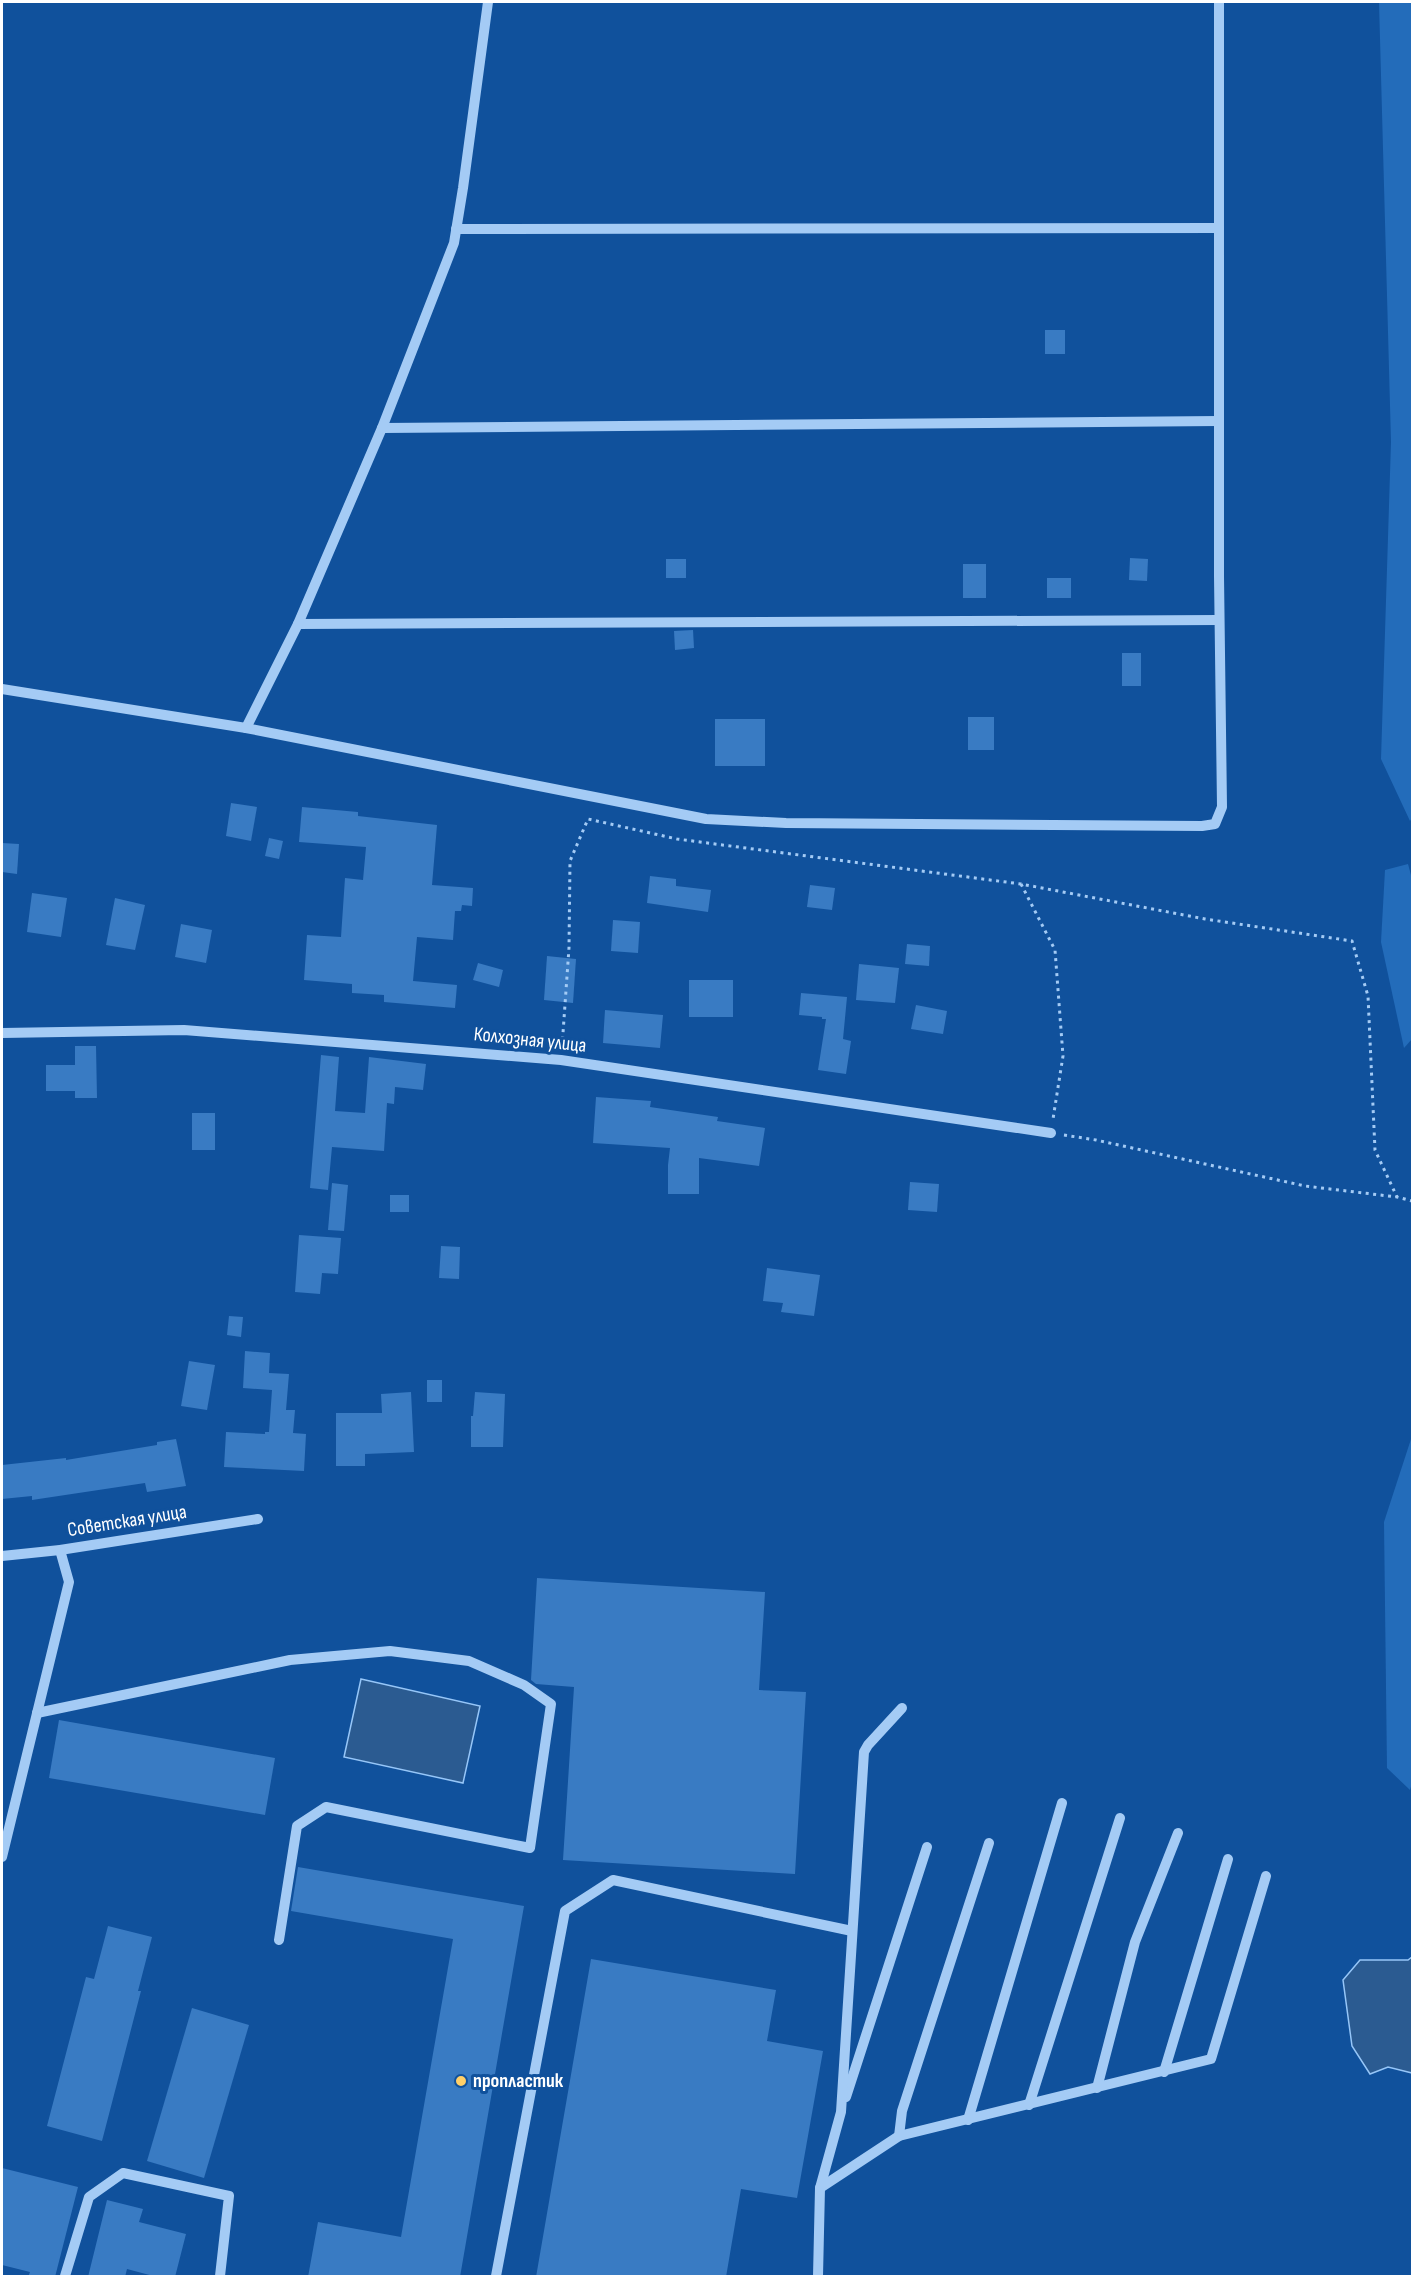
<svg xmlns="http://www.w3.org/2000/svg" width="1414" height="2278" font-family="'Sofia Sans Condensed',sans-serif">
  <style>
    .green { fill: #236cba }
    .water { fill: #2b5b91; stroke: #96c6f8; stroke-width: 1.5 }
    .building { fill: #397bc3 }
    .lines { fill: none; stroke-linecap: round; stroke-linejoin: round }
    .path { stroke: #a4cbf5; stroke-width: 3; stroke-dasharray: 3 4.5; stroke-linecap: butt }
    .minor { stroke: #a4cbf5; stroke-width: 10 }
    .poi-dot { fill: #ffcf68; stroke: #10519c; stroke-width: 2 }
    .labels { text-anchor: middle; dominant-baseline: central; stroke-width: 6; stroke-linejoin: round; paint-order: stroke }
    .street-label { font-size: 20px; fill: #fff; stroke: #10519c }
    .poi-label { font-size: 20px; font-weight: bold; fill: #fff; stroke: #10519c; text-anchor: start }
  </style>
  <rect width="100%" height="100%" fill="#10519c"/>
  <g class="green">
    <polygon points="1379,2 1412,2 1412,818 1410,821 1381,759 1391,442"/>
    <polygon points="1408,864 1412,879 1412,1039 1404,1048 1381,942 1385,870"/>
    <polygon points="1412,1436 1412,1783 1410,1790 1387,1768 1384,1522"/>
  </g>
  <g class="water">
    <polygon points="361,1679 480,1706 463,1783 344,1757"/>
    <polygon points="1412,1957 1412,2073 1388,2067 1370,2074 1352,2046 1343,1980 1360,1960 1408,1960"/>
  </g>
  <g class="building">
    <rect x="1045" y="330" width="20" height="24"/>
    <polygon points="1130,558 1148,559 1147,581 1129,580"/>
    <rect x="666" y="559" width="20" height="19"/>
    <rect x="963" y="564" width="23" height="34"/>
    <rect x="1047" y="578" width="24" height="20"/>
    <polygon points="693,630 694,648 675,650 674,631"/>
    <rect x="1122" y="653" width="19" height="33"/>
    <rect x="968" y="717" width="26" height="33"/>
    <rect x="715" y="719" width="50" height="47"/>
    <polygon points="231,803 257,807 251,841 226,836"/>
    <polygon points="302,807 358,812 358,816 437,825 432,885 473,888 472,906 462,905 461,911 455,911 453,940 417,937 413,981 457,985 455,1008 384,1002 384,995 352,993 352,984 304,980 307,935 341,937 345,878 363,880 366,847 299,842"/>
    <polygon points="269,838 283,841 279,859 265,856"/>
    <polygon points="2,843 19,844 17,874 2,872"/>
    <polygon points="650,876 676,879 676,886 711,890 708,912 647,903"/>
    <polygon points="810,885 835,888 832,910 807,907"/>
    <polygon points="32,893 67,898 61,937 27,932"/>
    <polygon points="115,898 145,905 135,950 106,945"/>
    <polygon points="613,920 640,922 638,953 611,951"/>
    <polygon points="181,924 212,930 206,963 175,957"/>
    <polygon points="907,944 930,946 929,966 905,964"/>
    <polygon points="547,956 576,959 573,1003 544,1000"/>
    <polygon points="478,963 503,970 499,987 473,980"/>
    <polygon points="859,964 899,968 895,1003 856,1000"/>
    <rect x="689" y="980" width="44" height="37"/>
    <polygon points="801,993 847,997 843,1039 851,1041 846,1074 818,1070 826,1019 822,1019 822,1017 799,1015"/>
    <polygon points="916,1005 947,1011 943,1034 911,1029"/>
    <polygon points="605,1010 663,1015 660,1048 603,1043"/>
    <polygon points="75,1046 96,1046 97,1098 75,1098 75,1091 46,1091 46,1065 75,1065"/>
    <polygon points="321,1055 339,1057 335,1111 365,1113 369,1057 426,1064 423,1090 395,1087 394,1104 387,1103 384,1151 332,1147 328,1190 310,1188"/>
    <polygon points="596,1097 651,1101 650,1107 718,1117 717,1121 765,1128 759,1166 699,1158 699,1194 668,1194 668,1165 670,1148 593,1143"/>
    <rect x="192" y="1113" width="23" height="37"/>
    <polygon points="910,1182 939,1184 937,1212 908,1210"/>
    <polygon points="332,1183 348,1185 344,1231 328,1230"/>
    <rect x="390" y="1195" width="19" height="17"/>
    <polygon points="299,1235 341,1238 338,1274 322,1273 320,1294 295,1292"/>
    <polygon points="441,1246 460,1247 459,1279 439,1278"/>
    <polygon points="767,1268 820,1275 814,1316 781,1312 783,1303 763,1301"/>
    <polygon points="229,1316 243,1317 241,1337 227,1335"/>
    <polygon points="245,1351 270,1353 269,1373 289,1374 286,1410 295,1410 293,1433 306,1434 304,1471 224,1467 226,1432 265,1434 265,1432 269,1432 272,1390 243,1388"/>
    <polygon points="189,1361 215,1365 207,1410 181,1406"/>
    <rect x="427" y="1380" width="15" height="22"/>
    <polygon points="411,1392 414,1452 365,1454 365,1466 336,1466 336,1413 382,1413 381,1394"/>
    <polygon points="475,1392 505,1394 503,1447 471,1447 471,1416 473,1416"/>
    <polygon points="176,1439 186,1486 147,1492 145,1483 32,1500 32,1496 2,1499 2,1465 66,1458 66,1460 157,1445 157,1442"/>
    <polygon points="537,1578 765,1592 759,1690 806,1692 795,1874 563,1860 574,1687 536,1684 531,1680"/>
    <polygon points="59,1720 275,1758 265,1815 49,1778"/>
    <polygon points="298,1867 524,1906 460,2277 308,2277 318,2222 401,2237 453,1939 291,1911"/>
    <polygon points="108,1926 152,1937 138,1991 141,1991 102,2141 47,2126 86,1977 94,1979"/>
    <polygon points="591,1959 776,1990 767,2041 823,2051 797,2198 741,2189 726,2277 536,2277"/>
    <polygon points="192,2008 249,2025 204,2178 147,2161"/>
    <polygon points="2,2168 78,2187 55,2277 28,2277 30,2272 2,2265"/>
    <polygon points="107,2200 143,2209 139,2222 186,2234 175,2277 157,2277 127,2269 125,2277 88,2277"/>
  </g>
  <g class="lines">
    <g class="path">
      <polyline points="1021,884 1055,950 1063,1056 1053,1119"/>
      <polyline points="562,1047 569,948 570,861 588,819 677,839 1021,884 1205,919 1352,941 1368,996 1375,1150 1397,1197"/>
      <polyline points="1064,1135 1096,1140 1305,1186 1397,1197 1412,1201"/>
    </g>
    <g class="minor">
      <polyline points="456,229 1219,228"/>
      <polyline points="382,428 1219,421"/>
      <polyline points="298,624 1219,620"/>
      <polyline points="2,689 246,728 706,819 786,823 1202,826 1215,824 1222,807 1219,576 1219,2"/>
      <polyline points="246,728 298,624 382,428 454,243 463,188 488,2"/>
      <polyline points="2,1033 184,1030 561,1060 1051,1133"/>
      <polyline points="2,1556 60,1550 258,1519"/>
      <polyline points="37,1713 290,1660 390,1651 469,1661 524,1685 551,1704 530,1848 326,1807 297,1826 279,1940"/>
      <polyline points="2,1857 69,1582 60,1550"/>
      <polyline points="1164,2072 1228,1859"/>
      <polyline points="1097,2088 1135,1942 1178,1833"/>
      <polyline points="846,2097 927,1847"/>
      <polyline points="1029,2105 1120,1818"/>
      <polyline points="968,2120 1062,1803"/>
      <polyline points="899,2136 902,2111 989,1843"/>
      <polyline points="820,2188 899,2136 1211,2059 1266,1876"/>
      <polyline points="65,2276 89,2197 123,2173 229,2196 220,2276"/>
      <polyline points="496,2276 565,1911 613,1880 852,1931"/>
      <polyline points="818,2276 820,2188 841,2112 864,1752 868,1745 902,1708"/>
    </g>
  </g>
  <circle class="poi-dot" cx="461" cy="2081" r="6"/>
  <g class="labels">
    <g class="street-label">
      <text transform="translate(530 1040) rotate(6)">Колхозная улица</text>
      <text transform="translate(127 1521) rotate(-9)">Советская улица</text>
    </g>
    <g class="poi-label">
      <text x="473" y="2081">пропластик</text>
    </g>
  </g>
  <rect width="1414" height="2278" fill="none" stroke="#ffffff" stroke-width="6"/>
</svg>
